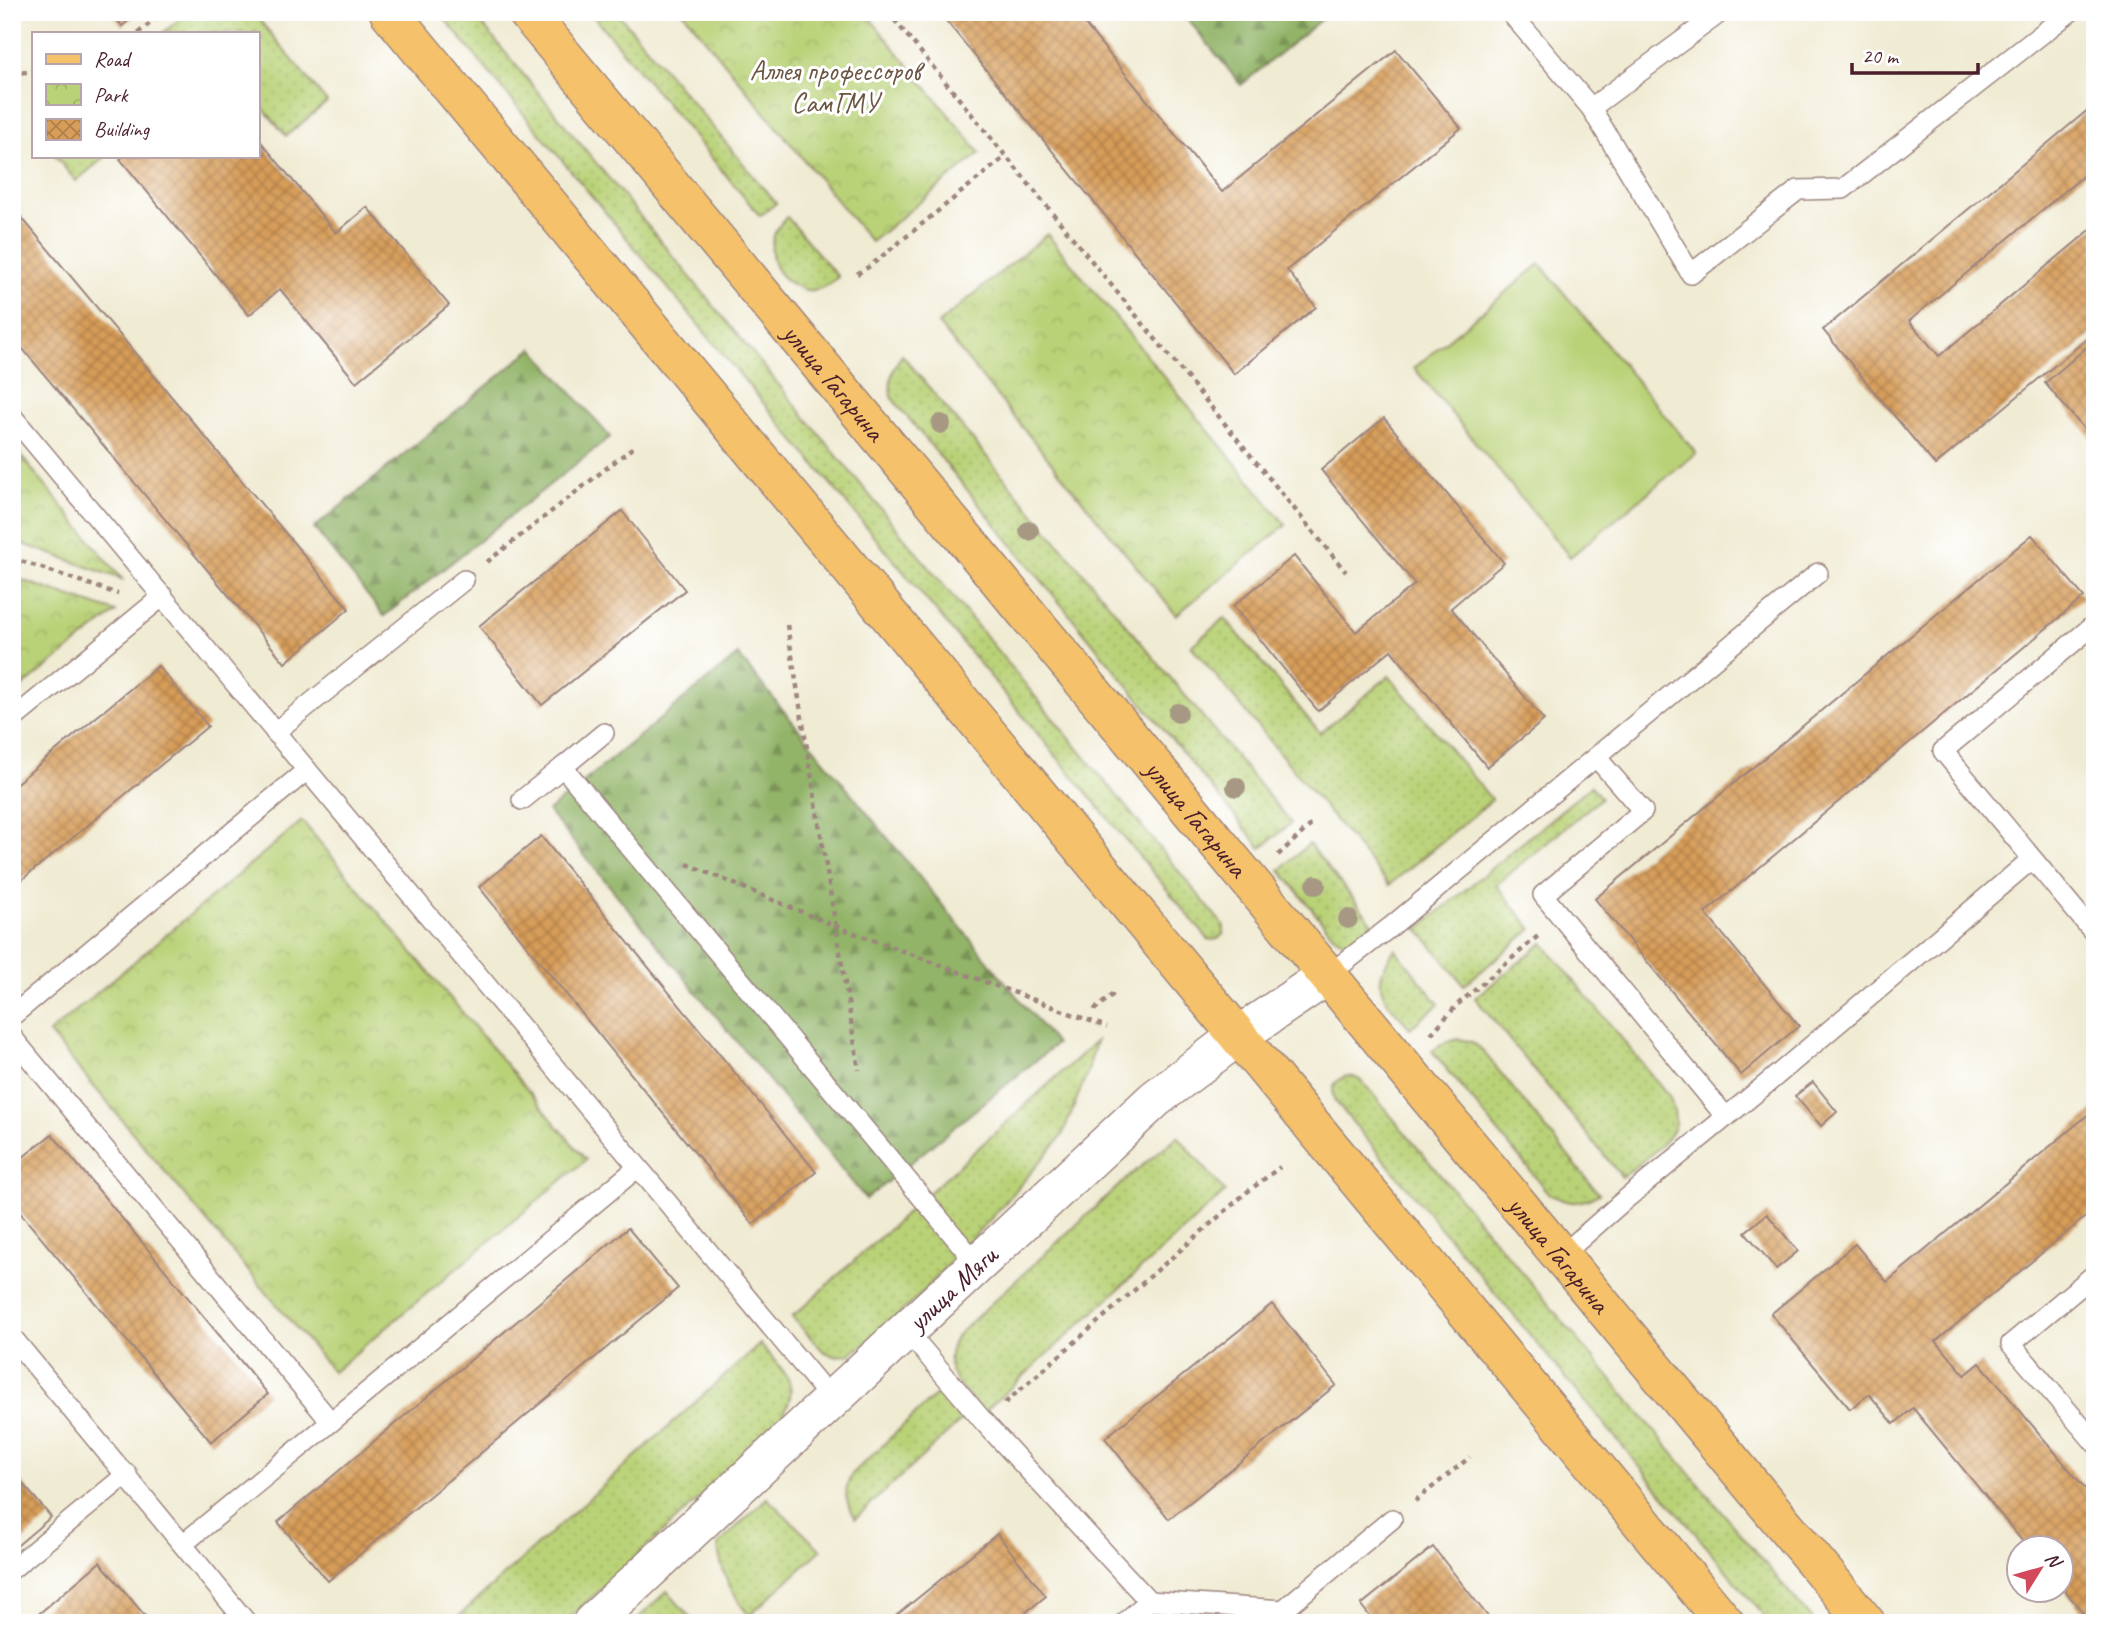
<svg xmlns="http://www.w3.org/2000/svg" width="2107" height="1635" font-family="Caveat,sans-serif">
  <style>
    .grass { fill: url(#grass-dots); stroke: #827851; stroke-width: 2 }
    .forest { fill: url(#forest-firs); stroke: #6e6a4a; stroke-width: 2 }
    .park { fill: url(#park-crowns); stroke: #827851; stroke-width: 2 }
    .pitch { fill: #b9d277; stroke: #827851; stroke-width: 2 }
    .building { fill: url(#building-cross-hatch) }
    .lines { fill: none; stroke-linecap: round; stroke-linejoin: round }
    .service-casing { stroke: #9d857f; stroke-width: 22 }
    .minor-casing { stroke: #9d857f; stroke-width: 41 }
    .primary-casing { stroke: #9d857f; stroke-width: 41 }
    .path { stroke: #9d857f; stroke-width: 4.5; stroke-dasharray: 5 5; stroke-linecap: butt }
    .service { stroke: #fff; stroke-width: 19 }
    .minor { stroke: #fff; stroke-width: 38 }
    .primary { stroke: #f5c16b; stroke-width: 38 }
    .tree { fill: #a79883 }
    .labels { text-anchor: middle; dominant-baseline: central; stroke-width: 6; stroke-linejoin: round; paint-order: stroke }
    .park-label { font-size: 28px; fill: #6b5542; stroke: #fff }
    .street-label { font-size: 28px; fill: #4a1f2b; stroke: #fff }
  </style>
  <defs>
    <pattern id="grass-dots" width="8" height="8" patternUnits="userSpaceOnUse" patternTransform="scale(1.75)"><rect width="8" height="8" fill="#b9d277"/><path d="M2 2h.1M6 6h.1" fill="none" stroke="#a1b467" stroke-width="1.8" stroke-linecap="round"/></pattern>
    <pattern id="forest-firs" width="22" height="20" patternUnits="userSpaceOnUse" patternTransform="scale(1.75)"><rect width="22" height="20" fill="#92b468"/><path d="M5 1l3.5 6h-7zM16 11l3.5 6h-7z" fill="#799256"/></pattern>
    <pattern id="park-crowns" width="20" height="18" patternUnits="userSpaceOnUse" patternTransform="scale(1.75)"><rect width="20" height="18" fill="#b9d277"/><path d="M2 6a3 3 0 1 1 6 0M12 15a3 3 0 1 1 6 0" fill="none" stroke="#a1b467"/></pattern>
    <pattern id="building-cross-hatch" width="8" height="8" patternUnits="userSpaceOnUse" patternTransform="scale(1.75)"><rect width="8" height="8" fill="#d79d59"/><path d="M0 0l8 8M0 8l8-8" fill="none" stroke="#b07f4a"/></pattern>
  </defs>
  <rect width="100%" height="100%" fill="#fff"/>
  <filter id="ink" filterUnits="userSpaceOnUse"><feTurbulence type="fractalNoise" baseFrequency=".0143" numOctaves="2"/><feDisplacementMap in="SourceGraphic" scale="14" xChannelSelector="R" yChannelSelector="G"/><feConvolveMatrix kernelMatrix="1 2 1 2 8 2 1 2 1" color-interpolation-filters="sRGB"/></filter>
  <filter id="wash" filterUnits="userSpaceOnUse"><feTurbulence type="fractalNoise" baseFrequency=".00686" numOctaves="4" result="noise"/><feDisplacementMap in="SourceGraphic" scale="28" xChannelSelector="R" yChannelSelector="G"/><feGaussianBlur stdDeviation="1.57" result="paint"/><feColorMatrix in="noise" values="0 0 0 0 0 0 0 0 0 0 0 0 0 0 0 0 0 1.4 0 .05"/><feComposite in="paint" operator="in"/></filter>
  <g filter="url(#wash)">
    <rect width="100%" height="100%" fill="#f0ebd3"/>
    <g class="grass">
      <polygon points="188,12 220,12 226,20 236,12 253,12 327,102 286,136 257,101 257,33 163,33"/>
      <path d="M439,12h33l752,914v7c-5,6 -8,8 -16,6z"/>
      <polygon points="590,12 617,12 776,203 760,216"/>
      <polygon points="55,156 106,156 76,181"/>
      <path d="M787,217l51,60c-7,6 -14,11 -24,13 -8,1 -13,-1 -20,-5 -28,-15 -29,-48 -7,-68z"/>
      <path d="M902,355l389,468 -30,25 -370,-451c-2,-17 1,-28 11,-42z"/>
      <polygon points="1225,618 1320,733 1389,676 1492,800 1389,885 1191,646"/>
      <polygon points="1591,786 1601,798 1496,885 1532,929 1464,985 1418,929"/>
      <path d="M1309,844l66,82c-15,13 -23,24 -42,9l-53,-65z"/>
      <path d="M1543,943l126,153c3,8 7,17 6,27 -3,20 -38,41 -53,54l-147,-179z"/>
      <path d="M1395,949l44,55 -29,24c-26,-30 -43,-41 -15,-79z"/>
      <path d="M1459,1039l13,3 10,8 117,144c-21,11 -29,11 -50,0l-117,-143 14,-9z"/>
      <polygon points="1096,1041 1088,1071 1062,1136 998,1211 919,1296 867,1343 848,1355 834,1356 823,1351 792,1317"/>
      <path d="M1347,1076l7,1 7,3 454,543h-45l-435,-522c-5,-11 -1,-21 12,-25z"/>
      <path d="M1178,1136l47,56 -242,221c-23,-28 -46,-41 -26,-78l168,-155z"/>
      <path d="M760,1344c30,36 43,38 16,84l-212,195h-113z"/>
      <path d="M942,1389l23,28 -110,102c-9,-17 -13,-27 -3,-45z"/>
      <path d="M767,1498l54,52 -72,66c-16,-22 -29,-43 -31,-71z"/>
      <polygon points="667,1591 695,1623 633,1623"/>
    </g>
    <g class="forest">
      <polygon points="1182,12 1330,12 1241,85"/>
      <polygon points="533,348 610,437 384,616 314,528"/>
      <polygon points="738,655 1056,1044 866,1199 548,811"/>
    </g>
    <g class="park">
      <polygon points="683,12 865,12 980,153 871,242"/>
      <polygon points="1047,234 1286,525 1176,615 938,324"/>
      <polygon points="12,445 122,579 12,540"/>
      <polygon points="12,577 116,612 12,695"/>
      <polygon points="302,821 586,1160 333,1372 49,1033"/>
    </g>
    <polygon class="pitch" points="1540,264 1696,453 1570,557 1414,368"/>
    <g id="blocks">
      <g class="building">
        <polygon points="111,12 139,12 122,26"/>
        <polygon points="939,12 1075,12 1222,192 1396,50 1461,128 1287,270 1316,307 1234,374"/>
        <polygon points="2095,104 2095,166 1909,321 1939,356 2095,226 2095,332 1935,465 1823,330"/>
        <polygon points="257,137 336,233 367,207 449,305 356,382 280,289 249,315 120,159 124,156 257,156"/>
        <polygon points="12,206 349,609 285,663 12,336"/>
        <polygon points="2095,340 2095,442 2045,383"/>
        <polygon points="1384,418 1504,563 1451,608 1544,720 1487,767 1391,650 1318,711 1233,606 1294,556 1356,632 1415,584 1321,470"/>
        <polygon points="622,511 685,590 542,705 479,626"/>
        <polygon points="2032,535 2084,597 1705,913 1799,1026 1741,1075 1595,899"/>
        <polygon points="158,666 208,726 12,888 12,787"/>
        <polygon points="541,836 816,1172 753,1224 479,887"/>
        <polygon points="1813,1082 1837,1112 1821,1126 1795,1096"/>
        <polygon points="2095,1109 2095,1209 1936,1341 1965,1375 1980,1363 2095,1500 2095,1623 2091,1623 2062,1587 2062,1548 2028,1548 1913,1408 1894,1424 1869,1394 1850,1409 1771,1314 1855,1244 1887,1282"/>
        <polygon points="52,1134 268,1394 211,1442 12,1203 12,1166"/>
        <polygon points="1767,1214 1798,1251 1776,1269 1745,1232"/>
        <polygon points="628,1228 678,1288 328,1581 278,1522"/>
        <polygon points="1272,1304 1336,1385 1169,1519 1105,1438"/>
        <polygon points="12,1471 51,1517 12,1550"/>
        <polygon points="997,1534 1046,1596 1013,1623 887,1623"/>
        <polygon points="1433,1547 1493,1623 1375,1623 1361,1605"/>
        <polygon points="100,1562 151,1623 28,1623"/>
      </g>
    </g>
  </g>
  <g filter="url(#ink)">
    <use href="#blocks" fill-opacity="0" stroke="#9d857f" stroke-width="2"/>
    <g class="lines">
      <g class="service-casing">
        <g id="service">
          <polyline points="1510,12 1591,108 1721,12"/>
          <polyline points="1591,108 1691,274 1798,190 1843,189 2070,12"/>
          <polyline points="12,416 832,1400"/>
          <polyline points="2095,624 1943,751 2095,934"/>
          <polyline points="12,720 163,596"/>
          <polyline points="275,732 464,580"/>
          <polyline points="604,733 563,767 978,1265"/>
          <polyline points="1596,757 1643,811 1543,895 1726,1117"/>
          <polyline points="522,800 563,767"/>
          <polyline points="1328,975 1393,925 1818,573"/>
          <polyline points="12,1016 307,770"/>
          <polyline points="12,1037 331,1422 637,1168"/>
          <polyline points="1561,1256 1621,1203 1770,1081 2032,859"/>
          <polyline points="2095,1274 2011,1344 2095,1443"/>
          <polyline points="907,1331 984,1422 1149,1601"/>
          <polyline points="12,1337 247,1623"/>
          <polyline points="183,1544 331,1422"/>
          <polyline points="12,1569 127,1474"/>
          <polyline points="1283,1610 1392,1519"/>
          <polyline points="1124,1623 1149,1601 1283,1610 1293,1623"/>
        </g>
      </g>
      <g class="minor-casing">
        <g id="minor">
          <path id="s1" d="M592,1623l563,-524 83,-63 90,-61"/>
        </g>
      </g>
      <g class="primary-casing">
        <g id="primary">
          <polyline points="389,12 1725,1623"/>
          <path id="s2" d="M527,12l1339,1611"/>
        </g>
      </g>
      <g class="path">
        <polyline points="888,12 1346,572"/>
        <polyline points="138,33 164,12"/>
        <polyline points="12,74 33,71"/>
        <polyline points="857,274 870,266 1006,156"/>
        <polyline points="12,558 118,594"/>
        <polyline points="487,562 636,445"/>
        <polyline points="787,625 859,1070"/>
        <polyline points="1278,855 1311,825"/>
        <polyline points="687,864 835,926 1107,1027"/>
        <polyline points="1094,1010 1117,991"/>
        <polyline points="1431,1034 1457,1005 1538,936"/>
        <polyline points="1005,1403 1247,1192 1280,1167"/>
        <polyline points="1415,1501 1470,1457"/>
      </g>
      <use href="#service" class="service"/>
      <use href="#minor" class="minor"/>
      <use href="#primary" class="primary"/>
    </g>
    <g class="tree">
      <circle cx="941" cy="424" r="10"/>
      <circle cx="1029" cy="531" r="10"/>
      <circle cx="1178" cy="713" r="10"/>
      <circle cx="1236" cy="787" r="10"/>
      <circle cx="1316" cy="885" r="10"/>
      <circle cx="1348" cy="919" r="10"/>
    </g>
  </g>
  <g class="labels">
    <g class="park-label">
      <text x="835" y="70">Аллея профессоров<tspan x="835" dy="32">СамГМУ</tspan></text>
    </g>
    <g class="street-label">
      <text stroke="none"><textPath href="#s2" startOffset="481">улица Гагарина</textPath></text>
      <text stroke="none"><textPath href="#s2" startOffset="1048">улица Гагарина</textPath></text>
      <text stroke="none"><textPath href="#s2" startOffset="1615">улица Гагарина</textPath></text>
      <text stroke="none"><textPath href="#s1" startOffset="492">улица Мяги</textPath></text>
    </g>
  </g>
  <rect width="2107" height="1635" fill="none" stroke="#fff" stroke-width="42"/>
  <rect x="32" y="32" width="228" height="126" fill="#ffffff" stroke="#b7a5aa" stroke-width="2"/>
  <rect x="46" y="54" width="35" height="10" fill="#f5c16b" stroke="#b7a5aa" stroke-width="2"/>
  <text x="94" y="66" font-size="21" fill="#4a1f2b">Road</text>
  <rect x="46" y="84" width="35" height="21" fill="url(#park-crowns)" stroke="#b7a5aa" stroke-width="2"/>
  <text x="94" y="102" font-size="21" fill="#4a1f2b">Park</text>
  <rect x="46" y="119" width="35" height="21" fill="url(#building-cross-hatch)" stroke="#b7a5aa" stroke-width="2"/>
  <text x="94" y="136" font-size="21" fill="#4a1f2b">Building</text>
  <g transform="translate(2040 1569) rotate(53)"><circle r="33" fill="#ffffff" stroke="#b7a5aa" stroke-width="2"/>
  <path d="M0-5L12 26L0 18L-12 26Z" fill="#d1495b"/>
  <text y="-10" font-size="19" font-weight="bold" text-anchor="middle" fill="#4a1f2b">N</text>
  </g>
  <path d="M1852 63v10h126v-10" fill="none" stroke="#4a1f2b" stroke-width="3.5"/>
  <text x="1862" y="63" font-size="21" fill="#4a1f2b" stroke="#ffffff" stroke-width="5" paint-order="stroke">20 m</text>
</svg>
